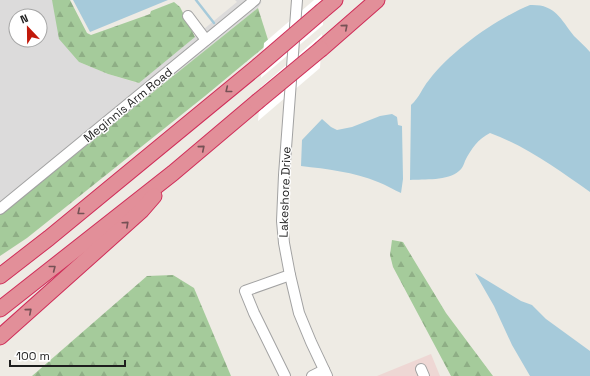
<svg xmlns="http://www.w3.org/2000/svg" width="590" height="376" font-family="'Space Grotesk',sans-serif">
  <style>
    .residential { fill: #dcdbdb; fill-rule: evenodd }
    .commercial { fill: #eed7d4 }
    .forest { fill: url(#forest-firs) }
    .water { fill: #a6cada }
    .pier { fill: #fff }
    .lines { fill: none; stroke-linecap: round; stroke-linejoin: round }
    .stream { stroke: #a6cada; stroke-width: 2.5 }
    .minor-casing { stroke: #a2a2a2; stroke-width: 12 }
    .highway-casing { stroke: #d02d59; stroke-width: 17 }
    .minor { stroke: #fff; stroke-width: 10 }
    .highway { stroke: #e28f99; stroke-width: 15 }
    .highway-bridge-casing { stroke: #d02d59; stroke-width: 17; stroke-linecap: butt }
    .highway-bridge { stroke: #e28f99; stroke-width: 15 }
    .oneway { stroke: #765155 }
    .labels { text-anchor: middle; dominant-baseline: central; stroke-width: 3; stroke-linejoin: round; paint-order: stroke }
    .street-label { font-size: 12px; fill: #1e1e1e; stroke: #fff }
  </style>
  <defs>
    <pattern id="forest-firs" width="22" height="20" patternUnits="userSpaceOnUse"><rect width="22" height="20" fill="#a5cb9b"/><path d="M5 1l3.5 6h-7zM16 11l3.5 6h-7z" fill="#8eae85"/></pattern>
  </defs>
  <rect width="100%" height="100%" fill="#eeebe4"/>
  <g class="residential">
    <path d="M0,0h52l27,62 29,12 30,9 99,-81 -2,-2h14l-249,204zM16,16h24v24h-24z"/>
    <polygon points="262,1 258,8 0,215"/>
  </g>
  <polygon class="commercial" points="431,354 440,376 377,376"/>
  <g class="forest">
    <polygon points="52,0 70,0 87,33 91,35 150,14 151,11 174,2 180,7 195,37 139,83 108,74 79,62 59,39"/>
    <polygon points="258,8 269,43 205,96 27,238 0,256 0,215"/>
    <polygon points="392,240 403,242 446,313 493,376 451,376 393,267 390,255"/>
    <polygon points="173,275 194,288 231,376 32,376 147,276"/>
  </g>
  <g class="water">
    <polygon points="73,0 168,0 90,32"/>
    <path d="M530,5c25,-1 30,13 44,31 5,5 11,10 16,16v140c-31,-22 -64,-46 -100,-59 -12,6 -19,16 -25,28 -1,3 -3,8 -6,10 -11,10 -35,8 -49,9l1,-75c9,-8 11,-17 18,-25 22,-29 67,-61 101,-75z"/>
    <path d="M392,114l5,3 1,8 4,1 1,53 -2,14c-7,-3 -15,-8 -23,-11 -24,-10 -51,-13 -77,-16l1,-26 20,-21 9,8 6,3 15,-3 28,-11z"/>
    <polygon points="475,273 521,301 532,305 546,319 590,351 590,376 530,376 512,345 494,306"/>
  </g>
  <g class="pier">
    <polygon points="314,0 324,0 323,25 261,78 264,43"/>
    <polygon points="322,34 320,68 258,121 261,87"/>
  </g>
  <g class="lines">
    <polyline class="stream" points="196,0 214,23"/>
    <g class="minor-casing">
      <g id="minor">
        <polyline points="297,0 284,175 282,221 284,243 290,275 299,313 311,342 327,376"/>
        <polyline points="188,16 206,40"/>
        <polyline points="0,209 255,0"/>
        <polyline points="421,369 424,376"/>
        <polyline points="285,376 254,313 245,291 290,275"/>
        <polyline points="312,376 324,370"/>
      </g>
    </g>
    <g class="highway-casing">
      <g id="highway">
        <polyline points="322,11 335,0"/>
        <polyline points="321,49 377,0"/>
        <polyline points="0,276 49,238 258,66"/>
        <polyline points="0,309 173,173 257,102"/>
        <polyline points="0,337 141,211 154,196"/>
      </g>
    </g>
    <use href="#minor" class="minor"/>
    <use href="#highway" class="highway"/>
    <g class="highway-bridge-casing">
      <g id="highway-bridge">
        <polyline points="258,66 322,11"/>
        <polyline points="257,102 321,49"/>
      </g>
    </g>
    <use href="#highway-bridge" class="highway-bridge"/>
  </g>
  <defs><path id="oneway-chevron" d="M-2-3.5L2.5 0L-2 3.5" fill="none" stroke-width="1.6" stroke-linecap="round" stroke-linejoin="round"/></defs>
  <g class="oneway">
    <use href="#oneway-chevron" transform="translate(345 27) rotate(-41)"/>
    <use href="#oneway-chevron" transform="translate(228 90) rotate(141)"/>
    <use href="#oneway-chevron" transform="translate(202 148) rotate(-40)"/>
    <use href="#oneway-chevron" transform="translate(80 212) rotate(141)"/>
    <use href="#oneway-chevron" transform="translate(126 224) rotate(-42)"/>
    <use href="#oneway-chevron" transform="translate(53 268) rotate(-38)"/>
    <use href="#oneway-chevron" transform="translate(29 311) rotate(-41)"/>
  </g>
  <g class="labels">
    <g class="street-label">
      <text transform="translate(128 105) rotate(-39)">Meginnis Arm Road</text>
      <text transform="translate(285 192) rotate(-88)">Lakeshore Drive</text>
    </g>
  </g>
  <g transform="translate(28 28) rotate(338)"><circle r="19" fill="#ffffff" stroke="#a5a5a5"/>
  <path d="M0-3L7 15L0 10L-7 15Z" fill="#c1180a"/>
  <text y="-6" font-size="11" font-weight="bold" text-anchor="middle" fill="#1e1e1e">N</text>
  </g>
  <path d="M10 360v6h115v-6" fill="none" stroke="#1e1e1e" stroke-width="2"/>
  <text x="16" y="360" font-size="12" fill="#1e1e1e" stroke="#ffffff" stroke-width="3" paint-order="stroke">100 m</text>
</svg>
